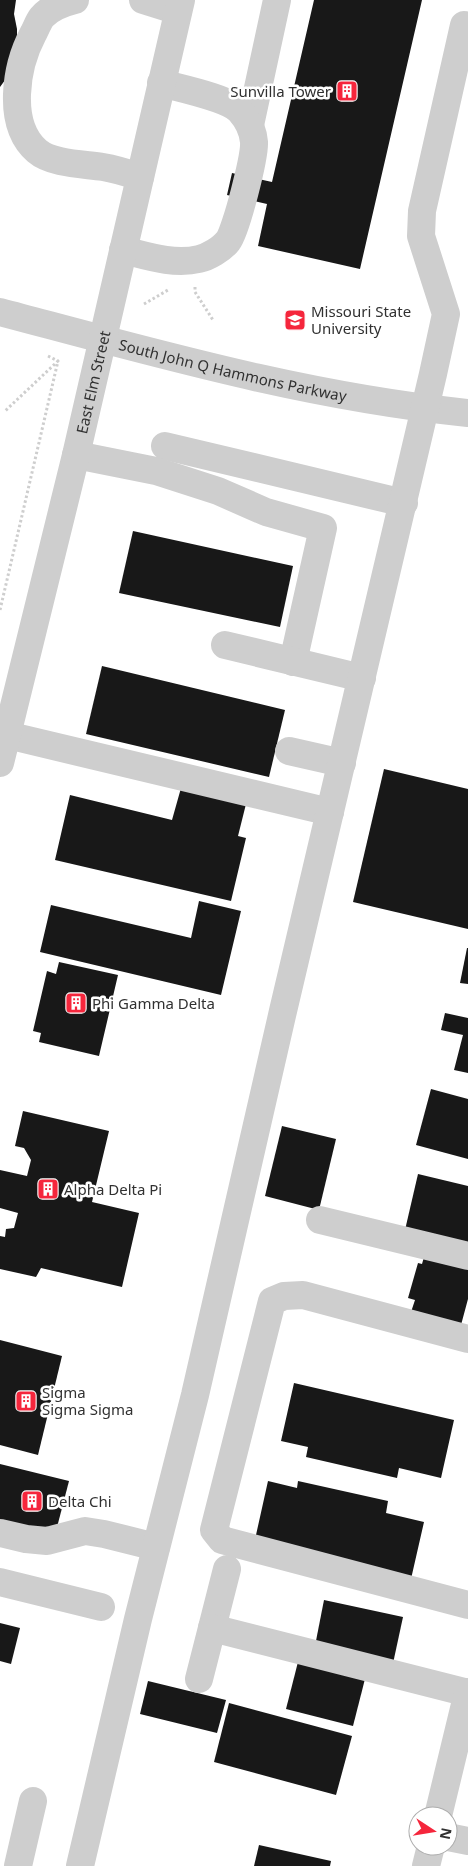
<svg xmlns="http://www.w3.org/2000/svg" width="468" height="1866" font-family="'Noto Sans',sans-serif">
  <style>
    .building { fill: #181818 }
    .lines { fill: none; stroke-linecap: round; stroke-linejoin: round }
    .path { stroke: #cecece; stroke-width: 3; stroke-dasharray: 2.5 2.5; stroke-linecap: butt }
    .minor { stroke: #cecece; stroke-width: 28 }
    .labels { text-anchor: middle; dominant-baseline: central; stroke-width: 5; stroke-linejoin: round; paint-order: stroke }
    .poi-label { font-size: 15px; fill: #313131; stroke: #fff; text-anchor: start }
    .street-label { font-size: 15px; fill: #313131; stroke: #fff }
  </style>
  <rect width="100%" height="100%" fill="#fff"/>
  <g class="building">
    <polygon points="0,0 16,0 14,14 17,29 17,44 8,76 0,87"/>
    <polygon points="314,0 422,0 360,269 258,246 267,204 227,195 232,173 272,182"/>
    <polygon points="133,531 293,566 280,627 119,593"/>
    <polygon points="102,666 285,710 269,777 86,734"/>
    <polygon points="384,769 468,789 468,929 353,902"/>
    <polygon points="181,788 246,804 238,836 246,838 231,901 55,860 70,795 172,820"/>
    <polygon points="199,901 241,911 221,995 40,952 51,905 191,938"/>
    <polygon points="467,948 468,948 468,984 460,983"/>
    <polygon points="59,962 118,975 99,1056 39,1042 41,1033 33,1031 47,971 56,974"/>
    <polygon points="445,1013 468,1018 468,1073 454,1070 463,1035 441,1030"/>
    <polygon points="431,1089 468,1099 468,1159 416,1145"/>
    <polygon points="23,1111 109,1131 92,1202 139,1213 122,1287 41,1268 36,1277 0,1269 0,1236 5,1237 6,1229 14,1228 18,1213 0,1208 0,1170 27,1176 31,1160 24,1148 15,1146"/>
    <polygon points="282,1126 336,1139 319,1210 265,1196"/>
    <polygon points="418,1174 468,1186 468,1253 405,1230"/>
    <polygon points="426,1250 468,1262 468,1299 461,1325 411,1312 415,1300 408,1298 418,1263 422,1264"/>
    <polygon points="0,1340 62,1356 38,1455 0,1445"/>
    <polygon points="294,1383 454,1420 441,1478 399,1468 397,1478 306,1457 308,1447 281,1441"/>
    <polygon points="0,1464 69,1481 55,1535 0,1521"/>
    <polygon points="268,1481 297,1488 298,1481 388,1501 386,1513 424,1522 411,1579 254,1544"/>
    <polygon points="324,1600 403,1617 392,1668 314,1651"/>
    <polygon points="0,1623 20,1628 11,1664 0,1661"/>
    <polygon points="299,1658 366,1675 353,1726 286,1709"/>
    <polygon points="148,1681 226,1700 217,1733 140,1714"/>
    <polygon points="229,1703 352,1736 336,1795 214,1762"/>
    <polygon points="259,1845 331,1861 330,1866 254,1866"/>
  </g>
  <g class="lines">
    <g class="path">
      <polyline points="195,287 195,292 213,320"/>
      <polyline points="144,304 168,290"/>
      <polyline points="48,356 58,361"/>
      <polyline points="0,610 58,361 4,412"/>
    </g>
    <g class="minor">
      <path d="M75,0c-12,3 -24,7 -33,17 -4,5 -6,12 -9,17 -17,32 -27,90 4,117 15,13 47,13 66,16 12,2 25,6 37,10"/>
      <polyline points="143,0 178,11"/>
      <polyline points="250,125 277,0"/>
      <path d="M123,250c24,6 51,15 76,9 9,-2 23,-10 29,-18 8,-10 27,-85 26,-99 -1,-12 -7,-23 -14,-31 -11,-13 -61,-23 -79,-28"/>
      <path id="s1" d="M0,312c155,41 308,85 468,101"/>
      <polyline points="165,446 404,503"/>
      <polyline points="76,455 156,471 218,491 266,512 323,528 293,662"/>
      <polyline points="225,645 362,678"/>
      <polyline points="7,735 330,812"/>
      <polyline points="289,751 342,763"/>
      <path id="s2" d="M0,763l76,-308 105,-455"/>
      <polyline points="320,1220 468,1256"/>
      <polyline points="468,1339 303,1295 284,1296 272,1301 214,1530 222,1540 468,1605"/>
      <polyline points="0,1533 26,1539 47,1541 85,1531 104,1534 156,1547"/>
      <polyline points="0,1582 101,1607"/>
      <polyline points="212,1628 227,1569"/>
      <polyline points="199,1679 212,1628 468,1693"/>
      <polyline points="438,1816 468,1692"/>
      <polyline points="448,1837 468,1841"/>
      <polyline points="18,1866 33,1801"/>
      <polyline points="80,1866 138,1619 195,1395 283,1011 433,374 446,314 421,236 422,211 464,25"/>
      <polyline points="426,1866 431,1846"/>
    </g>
  </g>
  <defs>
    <g id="building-square" transform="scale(1.125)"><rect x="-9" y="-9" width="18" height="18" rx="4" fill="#f5263c" stroke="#fff"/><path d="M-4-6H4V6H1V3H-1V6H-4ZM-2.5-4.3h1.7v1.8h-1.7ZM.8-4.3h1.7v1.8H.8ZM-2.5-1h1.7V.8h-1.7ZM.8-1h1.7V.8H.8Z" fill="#fff"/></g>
    <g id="university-square" transform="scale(1.125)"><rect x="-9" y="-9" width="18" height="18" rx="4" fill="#f5263c" stroke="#fff"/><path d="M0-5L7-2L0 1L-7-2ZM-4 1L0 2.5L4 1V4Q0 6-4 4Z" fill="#fff"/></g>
  </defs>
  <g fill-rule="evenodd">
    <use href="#building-square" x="347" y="91"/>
    <use href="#university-square" x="295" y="320"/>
    <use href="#building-square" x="76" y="1003"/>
    <use href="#building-square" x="48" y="1189"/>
    <use href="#building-square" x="26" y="1401"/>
    <use href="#building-square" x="32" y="1501"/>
  </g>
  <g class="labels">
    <g class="poi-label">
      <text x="331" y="91" text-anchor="end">Sunvilla Tower</text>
      <text x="311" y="311">Missouri State<tspan x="311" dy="17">University</tspan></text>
      <text x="92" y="1003">Phi Gamma Delta</text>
      <text x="64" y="1189">Alpha Delta Pi</text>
      <text x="42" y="1392">Sigma<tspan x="42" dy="17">Sigma Sigma</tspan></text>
      <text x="48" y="1501">Delta Chi</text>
    </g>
    <g class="street-label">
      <text stroke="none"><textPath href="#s1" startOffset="240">South John Q Hammons Parkway</textPath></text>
      <text stroke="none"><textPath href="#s2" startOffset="392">East Elm Street</textPath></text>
    </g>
  </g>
  <g transform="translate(433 1831) rotate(102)"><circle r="24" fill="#ffffff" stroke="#adadad"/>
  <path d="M0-4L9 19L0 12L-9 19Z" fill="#f5263c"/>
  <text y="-8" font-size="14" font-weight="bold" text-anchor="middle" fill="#313131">N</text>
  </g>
</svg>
